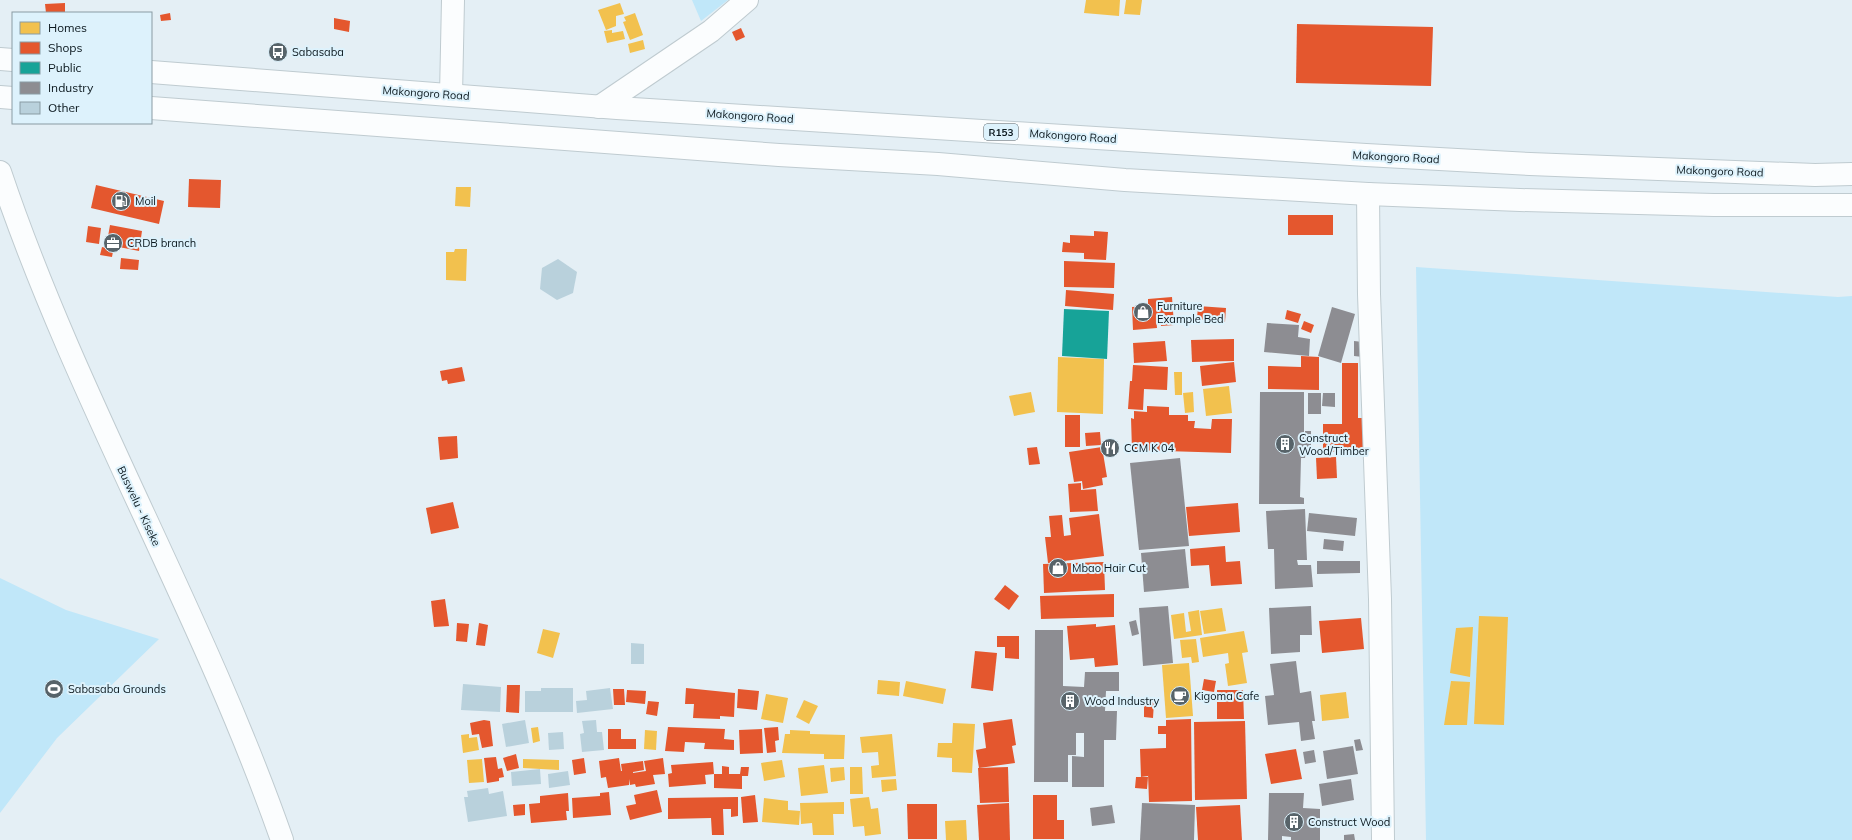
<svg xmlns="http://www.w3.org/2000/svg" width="1852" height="840" font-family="Mulish,sans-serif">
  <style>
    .green { fill: #c0e7f9 }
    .homes { fill: #f2c14e }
    .shops { fill: #e4572e }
    .public { fill: #17a398 }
    .industry { fill: #8d8d92 }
    .building { fill: #b9d1dc }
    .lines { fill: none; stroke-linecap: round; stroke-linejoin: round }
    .minor-casing { stroke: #bfcbd0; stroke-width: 24 }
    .major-casing { stroke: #bfcbd0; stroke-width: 24 }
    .minor { stroke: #fbfdfe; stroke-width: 22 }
    .major { stroke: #fbfdfe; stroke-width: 22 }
    .labels { text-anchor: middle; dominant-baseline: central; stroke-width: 4; stroke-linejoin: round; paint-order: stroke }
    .shield { fill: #ddf2fc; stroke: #4a5961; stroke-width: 1 }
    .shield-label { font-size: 10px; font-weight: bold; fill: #0b181e }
    .poi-label { font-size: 11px; fill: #0b181e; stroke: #ddf2fc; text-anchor: start }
    .street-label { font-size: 11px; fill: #0b181e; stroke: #ddf2fc }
  </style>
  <rect width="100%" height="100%" fill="#e4eff5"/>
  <g class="green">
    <polygon points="692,0 728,0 701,21"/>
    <polygon points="1416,267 1838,297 1852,296 1852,840 1426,840"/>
    <polygon points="0,578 66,610 159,639 57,738 0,813"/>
  </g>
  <g class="homes">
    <polygon points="1086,0 1120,0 1119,16 1084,13"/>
    <polygon points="1126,0 1142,0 1140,15 1124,14"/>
    <polygon points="620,3 624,14 616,16 616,26 606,30 598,10"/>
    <polygon points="635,13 643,35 630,40 623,22 626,21 624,17"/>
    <polygon points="612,30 612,33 623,31 625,39 607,43 604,31"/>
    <polygon points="643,40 645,49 630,53 628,44"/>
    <polygon points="456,187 471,187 470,207 455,206"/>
    <polygon points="455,249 467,249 466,281 446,280 446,252 454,252"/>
    <polygon points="1058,357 1104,359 1103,414 1057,412"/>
    <polygon points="1174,372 1182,372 1182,395 1175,395"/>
    <polygon points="1229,386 1232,413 1206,416 1203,389"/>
    <polygon points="1031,392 1035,412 1014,416 1009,396"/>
    <polygon points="1193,392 1194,412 1185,413 1183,393"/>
    <polygon points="1222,608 1226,631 1204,634 1200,611"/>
    <polygon points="1199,610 1202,635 1174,639 1171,615 1184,613 1186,632 1191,631 1188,612"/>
    <polygon points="1479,616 1508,617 1504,725 1474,724"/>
    <polygon points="1473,627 1470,677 1450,673 1456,628"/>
    <polygon points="543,629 560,633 553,658 537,653"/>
    <polygon points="1244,631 1248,652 1242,653 1247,683 1228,686 1225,664 1229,663 1228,653 1203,657 1200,638"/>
    <polygon points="1196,639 1199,662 1192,663 1191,657 1182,658 1180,640"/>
    <polygon points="1189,663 1193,716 1166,718 1162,665"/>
    <polygon points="878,680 900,682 899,696 877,694"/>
    <polygon points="906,681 946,689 943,704 903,696"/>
    <polygon points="1451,681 1470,682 1467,725 1444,725"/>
    <polygon points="1346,692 1349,718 1322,721 1320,695"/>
    <polygon points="766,694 788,698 783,723 761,719"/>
    <polygon points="804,700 818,706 809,724 796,717"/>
    <polygon points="953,723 975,724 972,773 952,772 952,758 937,757 938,743 952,743"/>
    <polygon points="538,727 540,741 533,743 531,728"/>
    <polygon points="645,730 657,731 656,750 644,749"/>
    <polygon points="790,730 810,731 810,734 845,735 844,759 824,759 824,754 782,753 785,734 790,734"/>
    <polygon points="469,734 469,738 477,737 479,750 463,753 461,735"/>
    <polygon points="892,734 896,776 872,778 871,766 879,765 878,752 862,753 860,737"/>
    <polygon points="482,759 484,782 469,783 467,760"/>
    <polygon points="523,759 559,760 559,770 523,768"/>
    <polygon points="782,760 785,777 764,781 761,763"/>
    <polygon points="824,765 828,793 801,796 798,768"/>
    <polygon points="844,767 845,780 831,782 830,768"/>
    <polygon points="850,767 862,767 863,794 850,794"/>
    <polygon points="896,779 897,790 882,792 881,780"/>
    <polygon points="869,797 871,809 878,808 881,834 865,836 864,826 853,827 850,799"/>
    <polygon points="764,798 788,801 788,810 800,811 799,825 762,822"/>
    <polygon points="844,802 844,814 833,814 834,835 813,835 812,823 801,824 800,803"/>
    <polygon points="966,820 967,840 946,840 945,821"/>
  </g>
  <g class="shops">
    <polygon points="65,3 65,13 46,13 45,4"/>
    <polygon points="170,13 171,20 161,21 160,15"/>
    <polygon points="334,18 350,21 349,32 334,29"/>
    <polygon points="1297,24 1433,27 1431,86 1296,83"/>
    <polygon points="741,28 745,37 736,41 732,32"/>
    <polygon points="189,179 221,180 220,208 188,207"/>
    <polygon points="96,185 164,201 159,224 91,208"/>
    <rect x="1288" y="215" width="45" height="20"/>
    <polygon points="110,225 142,231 139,251 114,246 112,257 100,255 102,247 106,248"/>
    <polygon points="88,226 101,228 99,244 86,242"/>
    <polygon points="1094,231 1108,232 1106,260 1084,259 1084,253 1062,252 1063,242 1070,243 1070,235 1094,236"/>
    <polygon points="121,258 139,260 138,270 120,269"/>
    <polygon points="1064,261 1115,263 1114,288 1064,287"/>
    <polygon points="1066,290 1114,294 1113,310 1065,306"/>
    <polygon points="1172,297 1174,325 1161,326 1160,317 1156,317 1157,328 1133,330 1132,307 1148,306 1148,299"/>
    <polygon points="1198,306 1226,308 1225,322 1197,319"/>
    <polygon points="1287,310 1301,314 1298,323 1285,319"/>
    <polygon points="1304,321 1314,325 1311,333 1301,329"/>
    <polygon points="1234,339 1234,361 1192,362 1191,340"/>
    <polygon points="1165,341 1167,361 1134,363 1133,343"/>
    <polygon points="1301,356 1319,357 1319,390 1268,389 1268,366 1301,367"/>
    <polygon points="1234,362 1236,382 1202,386 1200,366"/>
    <polygon points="1342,363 1358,363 1358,418 1364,418 1364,452 1323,452 1323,424 1342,424"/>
    <polygon points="1133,365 1168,367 1167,390 1144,389 1143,410 1128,409 1130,381 1132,381"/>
    <polygon points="462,367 465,381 448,384 447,380 442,381 440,371"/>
    <polygon points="1147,406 1169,407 1169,415 1188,415 1188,421 1195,421 1194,428 1211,429 1212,419 1232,419 1231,453 1132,450 1131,418 1134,419 1134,411 1147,412"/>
    <rect x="1065" y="415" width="15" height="32"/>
    <polygon points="1100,432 1101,445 1086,446 1085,433"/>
    <polygon points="457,436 458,458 440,460 438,437"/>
    <polygon points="1037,447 1040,464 1029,465 1027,448"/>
    <polygon points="1102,447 1107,477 1102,478 1103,485 1083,489 1082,481 1074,482 1069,452"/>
    <polygon points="1336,457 1337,478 1317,479 1316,458"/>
    <polygon points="1081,483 1081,490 1096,489 1098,511 1070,512 1068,484"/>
    <polygon points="453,502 459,528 431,534 426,508"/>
    <polygon points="1238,503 1240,532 1189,536 1186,507"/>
    <polygon points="1099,514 1104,556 1048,563 1045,537 1051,537 1049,516 1062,515 1064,536 1071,535 1069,518"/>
    <polygon points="1225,546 1226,562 1240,561 1242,584 1211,586 1209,565 1191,566 1190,549"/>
    <polygon points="1104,562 1105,590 1044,593 1043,564"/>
    <polygon points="1005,585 1019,596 1009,610 994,599"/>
    <polygon points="1114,594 1114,617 1041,619 1040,596"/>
    <polygon points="445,599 449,626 434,627 431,601"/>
    <polygon points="1361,618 1364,649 1322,653 1319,621"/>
    <polygon points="457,623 469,624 467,642 456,641"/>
    <polygon points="479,623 488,625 485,646 476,645"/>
    <polygon points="1096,624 1096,627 1115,625 1118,665 1095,667 1094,658 1070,660 1067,626"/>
    <polygon points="997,636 1019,636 1019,659 1005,658 1005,647 997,647"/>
    <polygon points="975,651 997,653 993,691 971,688"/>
    <polygon points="1204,679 1216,681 1214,692 1202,690"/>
    <polygon points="507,685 520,685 519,713 506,712"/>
    <polygon points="686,688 735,693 734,717 720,716 720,719 693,718 694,704 685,704"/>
    <polygon points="613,689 624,689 625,705 614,705"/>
    <polygon points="738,689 759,691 757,710 737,708"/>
    <polygon points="627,690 646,691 645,704 626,702"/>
    <polygon points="1217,690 1243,690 1244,719 1217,719"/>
    <polygon points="1144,700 1154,701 1153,718 1144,717"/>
    <polygon points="648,701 659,702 657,716 646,714"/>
    <polygon points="1012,719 1016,745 1012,746 1015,763 979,768 976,750 986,748 983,723"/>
    <polygon points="1191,719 1192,801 1149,802 1148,774 1148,776 1141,777 1140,749 1166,748 1166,734 1158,734 1158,726 1166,726 1166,720"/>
    <polygon points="484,720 490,721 493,746 482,748 479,734 472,735 470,723"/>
    <polygon points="1245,721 1247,799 1195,800 1194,722"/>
    <polygon points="668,727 725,729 724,739 734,740 734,750 704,749 705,743 685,742 684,752 665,751"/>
    <polygon points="778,727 779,740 775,741 776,752 767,753 764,728"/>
    <polygon points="608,729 621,729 621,739 636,739 636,749 608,749"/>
    <polygon points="762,729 763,753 740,754 739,730"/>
    <polygon points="1296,749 1302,779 1271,784 1265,754"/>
    <polygon points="516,754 519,768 507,771 503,758"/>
    <polygon points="496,757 498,769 502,768 504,777 499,778 499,781 487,783 484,758"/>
    <polygon points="584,758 586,773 574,775 572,760"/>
    <polygon points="619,758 621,771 627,770 622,771 621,764 643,761 644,770 633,772 633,773 646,771 644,761 663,758 665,774 653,775 655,784 636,787 635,784 630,785 629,779 629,785 608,788 606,777 601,778 599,761"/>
    <polygon points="713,762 714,774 705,775 706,784 669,787 668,774 672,773 671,765"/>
    <polygon points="722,766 729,767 729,774 740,774 741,767 749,767 748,776 742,776 742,789 714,788 714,774 722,774"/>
    <polygon points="1008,767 1009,802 980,803 978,768"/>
    <polygon points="1136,777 1148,777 1147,789 1135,788"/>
    <polygon points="657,790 662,812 630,820 626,806 636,804 634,795"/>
    <polygon points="609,792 611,815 573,818 572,798 600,796 600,793"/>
    <polygon points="568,793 569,811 566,811 567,820 531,823 529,804 540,803 540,796"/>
    <polygon points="755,795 758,822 743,823 741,797"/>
    <polygon points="1033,795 1057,795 1057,820 1064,820 1064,839 1033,839"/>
    <polygon points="738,797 738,816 731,817 731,809 723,809 724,835 712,835 711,818 668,819 668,798"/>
    <polygon points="1009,803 1010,840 979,840 977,805"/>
    <polygon points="525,804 525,815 514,816 513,805"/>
    <polygon points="907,804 937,804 937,839 908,839"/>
    <polygon points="1240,805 1242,840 1198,840 1196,807"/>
  </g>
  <polygon class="public" points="1064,309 1109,311 1107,359 1062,356"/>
  <g class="industry">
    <polygon points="1332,307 1355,314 1341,363 1318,356"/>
    <polygon points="1267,323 1299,325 1298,337 1310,339 1309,356 1264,352"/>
    <polygon points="1354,341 1363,342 1363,357 1354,356"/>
    <polygon points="1260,392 1304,392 1304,440 1305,440 1305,431 1311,431 1311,449 1306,449 1305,458 1301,458 1300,497 1304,498 1304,504 1259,504"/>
    <rect x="1308" y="393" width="13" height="21"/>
    <polygon points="1323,393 1335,393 1335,407 1322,406"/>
    <polygon points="1180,458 1189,546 1139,550 1130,463"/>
    <polygon points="1305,509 1307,560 1297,560 1298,565 1311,565 1313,587 1275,589 1274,549 1268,549 1266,511"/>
    <polygon points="1309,513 1357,518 1355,536 1307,531"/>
    <polygon points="1324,539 1344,541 1343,551 1323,549"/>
    <polygon points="1185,549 1189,588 1144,592 1141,553"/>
    <polygon points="1317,561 1360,561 1360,573 1317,574"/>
    <polygon points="1168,606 1173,663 1143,666 1139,608"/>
    <polygon points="1311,606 1312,635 1300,635 1300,652 1271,654 1269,608"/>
    <polygon points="1136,620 1139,634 1132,636 1129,622"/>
    <polygon points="1035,630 1063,630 1063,686 1084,687 1085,672 1119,672 1119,691 1106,691 1105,711 1117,711 1116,740 1104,740 1104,787 1072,787 1072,756 1084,757 1084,733 1076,733 1076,755 1068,755 1068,782 1034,782"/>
    <polygon points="1296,661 1300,693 1311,691 1315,721 1312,721 1315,739 1301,741 1299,722 1268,725 1265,696 1274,695 1270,664"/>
    <polygon points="1360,739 1363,750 1356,751 1354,740"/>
    <polygon points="1353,746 1358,774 1327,779 1323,751"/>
    <polygon points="1314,750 1316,762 1305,764 1303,752"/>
    <polygon points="1351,779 1354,800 1322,806 1319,784"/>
    <polygon points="1269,793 1304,793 1303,808 1320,809 1320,840 1291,840 1291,837 1282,836 1282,840 1268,840"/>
    <polygon points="1142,803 1195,805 1194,840 1140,840"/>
    <polygon points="1112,805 1115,823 1092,826 1090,808"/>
    <polygon points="1354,834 1355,840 1344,840 1344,835"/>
  </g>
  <g class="building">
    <polygon points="558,259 577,272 573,293 557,300 540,289 542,268"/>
    <polygon points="631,643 644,644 644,664 631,664"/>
    <polygon points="463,684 501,687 500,712 461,710"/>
    <polygon points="541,688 573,688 573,712 525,712 525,691 541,691"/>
    <polygon points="610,688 613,709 577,713 576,701 587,700 586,691"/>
    <polygon points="525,720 529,743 506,747 502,724"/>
    <polygon points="596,720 597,732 602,732 604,750 582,752 580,734 584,733 582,721"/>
    <polygon points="563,732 564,749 549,750 548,733"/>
    <polygon points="540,769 541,784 512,786 511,772"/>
    <polygon points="568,771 570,785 549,788 548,774"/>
    <polygon points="488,788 489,794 503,791 507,816 468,822 464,797 468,797 467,791"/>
  </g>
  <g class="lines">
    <g class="minor-casing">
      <g id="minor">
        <polyline points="451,95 453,0"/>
        <polyline points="599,107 711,31 747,0"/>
        <polyline points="1368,194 1369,294 1380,599 1383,840"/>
      </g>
    </g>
    <g class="major-casing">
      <g id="major">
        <polyline points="0,59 13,60"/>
        <polyline points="151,72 617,108 1366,155 1530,164 1815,175 1852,174"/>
        <polyline points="0,97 13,98"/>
        <polyline points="151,108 779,155 938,164 1125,180 1368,194 1520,200 1714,205 1852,205"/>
        <path d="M0,172c77,229 202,439 282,668"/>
      </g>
    </g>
    <use href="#minor" class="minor"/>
    <use href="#major" class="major"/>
  </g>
  <defs>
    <g id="bus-disc" transform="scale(1)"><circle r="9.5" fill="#576369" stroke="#ddf2fc"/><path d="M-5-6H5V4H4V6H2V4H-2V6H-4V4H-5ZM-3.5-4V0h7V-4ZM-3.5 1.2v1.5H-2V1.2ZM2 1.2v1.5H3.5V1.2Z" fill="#fff"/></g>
    <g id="fuel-disc" transform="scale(1)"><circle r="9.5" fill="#576369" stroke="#ddf2fc"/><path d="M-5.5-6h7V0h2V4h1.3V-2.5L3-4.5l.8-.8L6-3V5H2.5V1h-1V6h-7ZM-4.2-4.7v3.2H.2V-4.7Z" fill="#fff"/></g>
    <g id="office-disc" transform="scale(1)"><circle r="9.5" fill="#576369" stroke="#ddf2fc"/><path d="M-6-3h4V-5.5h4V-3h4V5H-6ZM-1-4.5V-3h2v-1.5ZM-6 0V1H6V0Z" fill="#fff"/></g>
    <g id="shop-disc" transform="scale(1)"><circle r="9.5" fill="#576369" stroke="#ddf2fc"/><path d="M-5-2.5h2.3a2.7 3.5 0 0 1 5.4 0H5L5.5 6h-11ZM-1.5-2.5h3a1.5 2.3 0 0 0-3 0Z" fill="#fff"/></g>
    <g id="building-disc" transform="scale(1)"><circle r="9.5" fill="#576369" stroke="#ddf2fc"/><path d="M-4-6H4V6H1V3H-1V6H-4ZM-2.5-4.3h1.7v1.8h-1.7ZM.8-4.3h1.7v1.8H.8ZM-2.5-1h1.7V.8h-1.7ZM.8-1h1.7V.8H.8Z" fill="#fff"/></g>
    <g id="restaurant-disc" transform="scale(1)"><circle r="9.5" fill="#576369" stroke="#ddf2fc"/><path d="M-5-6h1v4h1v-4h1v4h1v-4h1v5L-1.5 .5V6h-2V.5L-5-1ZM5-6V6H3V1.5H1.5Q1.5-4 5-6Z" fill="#fff"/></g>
    <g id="stadium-disc" transform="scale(1)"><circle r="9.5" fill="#576369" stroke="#ddf2fc"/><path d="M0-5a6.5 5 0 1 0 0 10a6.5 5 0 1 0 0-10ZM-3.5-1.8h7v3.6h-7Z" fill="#fff"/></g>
    <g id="cafe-disc" transform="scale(1)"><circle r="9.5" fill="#576369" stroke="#ddf2fc"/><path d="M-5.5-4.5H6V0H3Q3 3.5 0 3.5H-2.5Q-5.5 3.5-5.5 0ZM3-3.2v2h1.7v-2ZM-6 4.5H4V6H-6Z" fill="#fff"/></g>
  </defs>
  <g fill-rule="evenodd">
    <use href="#bus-disc" x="278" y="52"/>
    <use href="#fuel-disc" x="121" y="201"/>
    <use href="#office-disc" x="113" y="243"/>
    <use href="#shop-disc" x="1143" y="312"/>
    <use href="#building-disc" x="1285" y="444"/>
    <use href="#restaurant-disc" x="1110" y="448"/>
    <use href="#shop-disc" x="1058" y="568"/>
    <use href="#stadium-disc" x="54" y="689"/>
    <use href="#cafe-disc" x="1180" y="696"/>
    <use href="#building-disc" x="1070" y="701"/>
    <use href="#building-disc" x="1294" y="822"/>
  </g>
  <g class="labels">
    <rect class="shield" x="984" y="124" width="34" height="16" rx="3"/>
    <g class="shield-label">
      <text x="1001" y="132">R153</text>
    </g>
    <g class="poi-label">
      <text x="292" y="52">Sabasaba</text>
      <text x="135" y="201">Moil</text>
      <text x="127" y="243">CRDB branch</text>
      <text x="1157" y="306">Furniture<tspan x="1157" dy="13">Example Bed</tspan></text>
      <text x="1299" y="438">Construct<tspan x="1299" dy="13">Wood/Timber</tspan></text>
      <text x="1124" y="448">CCM K 04</text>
      <text x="1072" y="568">Mbao Hair Cut</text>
      <text x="68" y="689">Sabasaba Grounds</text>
      <text x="1194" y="696">Kigoma Cafe</text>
      <text x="1084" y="701">Wood Industry</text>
      <text x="1308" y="822">Construct Wood</text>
    </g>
    <g class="street-label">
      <text transform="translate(426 93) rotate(4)">Makongoro Road</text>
      <text transform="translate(750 116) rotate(4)">Makongoro Road</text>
      <text transform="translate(1073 136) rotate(4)">Makongoro Road</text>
      <text transform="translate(1396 157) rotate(3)">Makongoro Road</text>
      <text transform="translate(1720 171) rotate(2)">Makongoro Road</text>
      <text transform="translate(139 506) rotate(65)">Buswelu - Kiseke</text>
    </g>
  </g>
  <rect x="12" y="12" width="140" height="112" fill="#ddf2fc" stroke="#899ba3"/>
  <rect x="20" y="22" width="20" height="12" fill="#f2c14e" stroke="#899ba3"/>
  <text x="48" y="32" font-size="12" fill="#0b181e">Homes</text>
  <rect x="20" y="42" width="20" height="12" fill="#e4572e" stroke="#899ba3"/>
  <text x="48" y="52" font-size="12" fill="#0b181e">Shops</text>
  <rect x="20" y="62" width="20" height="12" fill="#17a398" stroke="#899ba3"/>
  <text x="48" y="72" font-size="12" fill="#0b181e">Public</text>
  <rect x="20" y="82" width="20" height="12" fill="#8d8d92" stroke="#899ba3"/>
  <text x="48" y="92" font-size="12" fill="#0b181e">Industry</text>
  <rect x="20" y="102" width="20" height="12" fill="#b9d1dc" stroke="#899ba3"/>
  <text x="48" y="112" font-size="12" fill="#0b181e">Other</text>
</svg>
